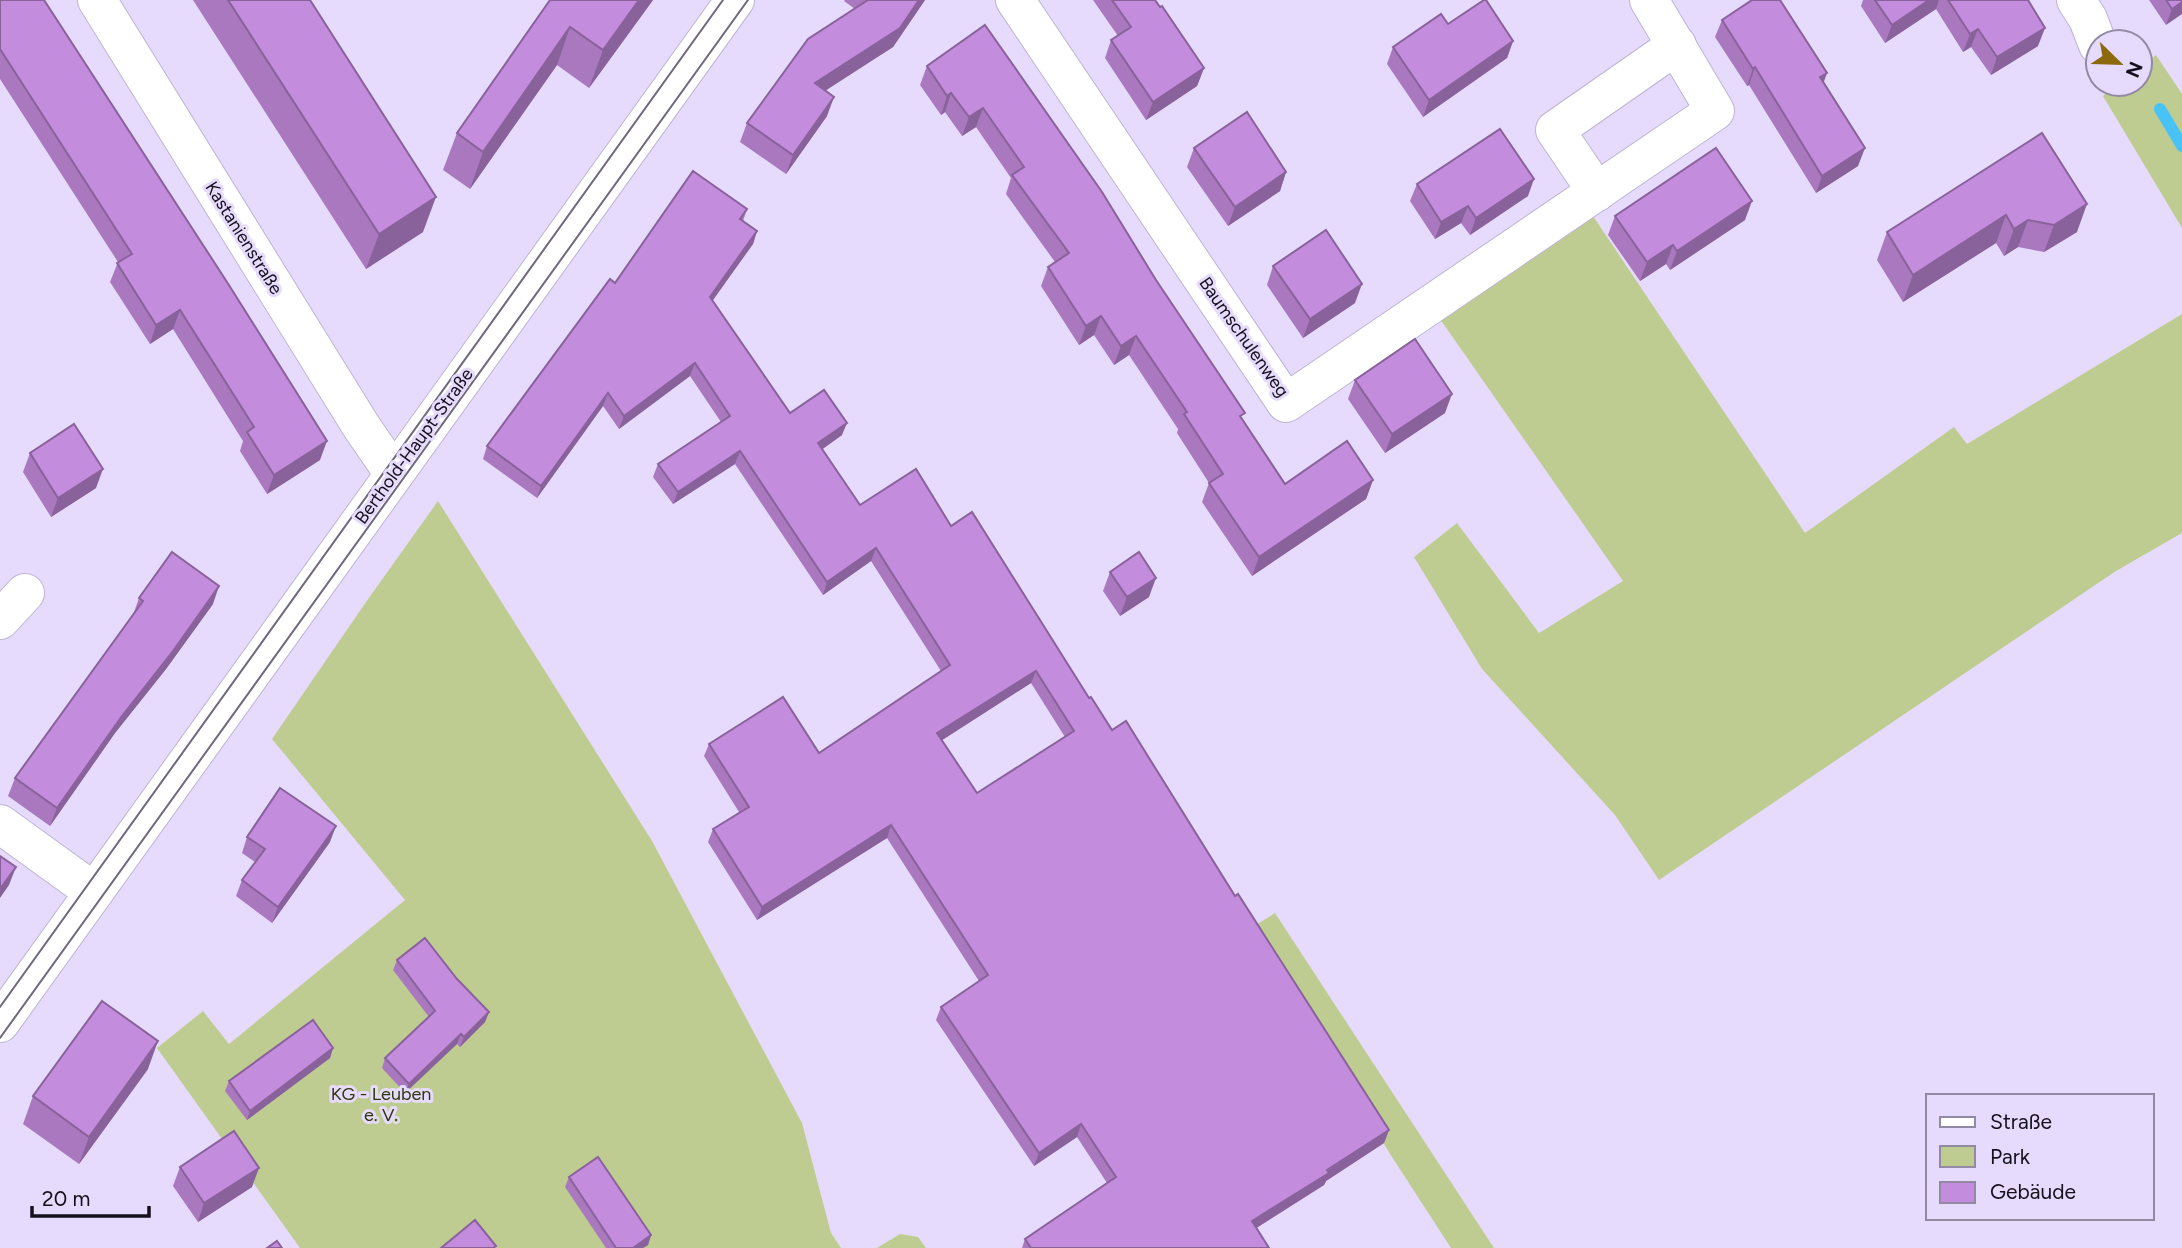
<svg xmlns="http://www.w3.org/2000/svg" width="2182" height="1248" font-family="Figtree,sans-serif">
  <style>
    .green { fill: #bfcc91 }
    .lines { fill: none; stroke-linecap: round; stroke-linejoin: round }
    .stream { stroke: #49c3f5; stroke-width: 12 }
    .minor-casing { stroke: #bfb4d4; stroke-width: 40 }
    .tertiary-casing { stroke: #bfb4d4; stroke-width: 40 }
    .minor { stroke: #fff; stroke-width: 38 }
    .tertiary { stroke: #fff; stroke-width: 38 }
    .tram { stroke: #70697e; stroke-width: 2 }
    .wall { fill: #a978be; fill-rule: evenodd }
    .shaded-wall { fill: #89629b }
    .building { fill: #c48cdd; stroke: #89629b; stroke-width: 2; fill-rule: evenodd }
    .labels { text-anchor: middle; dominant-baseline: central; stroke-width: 6; stroke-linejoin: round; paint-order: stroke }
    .street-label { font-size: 18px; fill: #15111c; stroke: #e6dbfc }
    .park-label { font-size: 18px; fill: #2f370c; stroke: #e6dbfc }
  </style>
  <rect width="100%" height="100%" fill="#e6dbfc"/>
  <g class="green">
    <polygon points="2156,55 2182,94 2182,228 2103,96 2119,84 2140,84 2140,68"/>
    <polygon points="1593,216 1805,533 1954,427 1967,444 2182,314 2182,533 2116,571 1659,880 1615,815 1482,669 1414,557 1457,523 1539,633 1623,581 1440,319"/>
    <polygon points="438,501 652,841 802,1123 831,1233 841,1248 300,1248 157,1048 203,1011 229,1044 405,900 272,739 366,602"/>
    <polygon points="1275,913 1494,1248 1451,1248 1392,1157 1251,928"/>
    <polygon points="900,1234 918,1237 926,1248 877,1248"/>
  </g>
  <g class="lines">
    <polyline class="stream" points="2160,109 2182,146"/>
    <g class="minor-casing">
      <g id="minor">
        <polyline points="97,0 361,426 394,474"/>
        <polyline points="1015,0 1286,403 1715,111 1649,0"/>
        <polyline points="2076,0 2088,19 2098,45"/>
        <polyline points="1597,192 1555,130 1677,45"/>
        <polyline points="0,620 25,593"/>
        <polyline points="0,824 94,892"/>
      </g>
    </g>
    <g class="tertiary-casing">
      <polyline id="tertiary" points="0,1023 735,0"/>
    </g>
    <use href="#minor" class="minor"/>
    <use href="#tertiary" class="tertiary"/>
    <g class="tram">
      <polyline points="0,1007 723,0"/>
      <polyline points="0,1038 748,0"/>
    </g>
  </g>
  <g class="wall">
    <polygon points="0,0 320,460 267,494 240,451 243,441 173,329 150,344 110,282 118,262 0,79"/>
    <polygon points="193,0 310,0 423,232 366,269"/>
    <polygon points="550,0 653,0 589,88 557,65 470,189 443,170 457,133"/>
    <polygon points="845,0 925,0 893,47 825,90 827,116 786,174 740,142 747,123 855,9 844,1"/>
    <polygon points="1093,0 1155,0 1204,68 1197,86 1146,120 1105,58 1111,40 1118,36"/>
    <polygon points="1863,0 2028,0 2038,46 1991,75 1971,47 1963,52 1936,9 1885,43 1861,6"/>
    <polygon points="2149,0 2182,0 2166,25"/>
    <polygon points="1722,20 1824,83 1858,166 1816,193 1749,85 1747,86 1715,37"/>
    <polygon points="1448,24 1513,41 1507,58 1423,117 1387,64 1393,47"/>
    <polygon points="985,25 1285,484 1373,480 1366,499 1252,576 1202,502 1209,483 1177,433 1178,429 1129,355 1114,365 1094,335 1079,345 1041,286 1048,267 1055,262 1006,194 1011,178 976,127 962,136 945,112 941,115 920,85 927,66"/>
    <polygon points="2042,133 2077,232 2044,252 2018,247 2004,256 1996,243 1903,302 1877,260 1887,232"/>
    <polygon points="1194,148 1286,172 1280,191 1228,226 1187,167"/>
    <polygon points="1417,184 1528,196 1470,235 1461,223 1435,239 1410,201"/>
    <path d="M747,209l-4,12 14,10 -4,13 -41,56 78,113 52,22 -20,14 38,56 91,21 138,172 146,198 154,234 -5,13 -58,38 -2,4 -68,43 13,20h-247l3,-9 82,-56 -30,-46 -43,29 -98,-146 5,-13 38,-26 -92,-143 -130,82 -49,-78 5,-13 26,-17 -35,-56 5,-12 110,9 122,-82 -70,-110 -48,34 -88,-131 -62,40 -20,-27 5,-13 63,-42 -31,-46 -71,53 -16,-23 -66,92 -54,-39 4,-13 128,-163zM1031,683l34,54 -88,56 -35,-53z"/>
    <polygon points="1615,216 1745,220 1670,270 1666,264 1640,281 1608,235"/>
    <polygon points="1273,266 1355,303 1303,338 1267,285"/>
    <polygon points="1355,380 1445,413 1385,453 1348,399"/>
    <polygon points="30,453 96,488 51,517 23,472"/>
    <polygon points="1110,572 1149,597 1120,616 1103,591"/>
    <polygon points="139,598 213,604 166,669 115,733 50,826 8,796 15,778 133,615"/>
    <polygon points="247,837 330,842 272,923 236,896 242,880 255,862 242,853"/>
    <polygon points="397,960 457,979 489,1012 485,1022 460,1047 457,1044 405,1093 382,1068 385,1058 429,1017 393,970"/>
    <polygon points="333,1048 330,1058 247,1120 225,1091 229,1081"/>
    <polygon points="148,1069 79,1164 23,1124 33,1096"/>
    <polygon points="180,1167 252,1187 198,1222 173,1186"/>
    <polygon points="569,1177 651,1235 648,1245 643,1248 606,1248 565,1187"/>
  </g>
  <g class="shaded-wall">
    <polygon points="639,0 653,0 589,88 603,50"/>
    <polygon points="919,0 925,0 893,47 808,102 815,83"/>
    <polygon points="1929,0 1939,0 1936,9 1885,43 1892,25"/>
    <polygon points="2182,2 2182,14 2166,25 2172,9"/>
    <polygon points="570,27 557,65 470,189 483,152"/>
    <polygon points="2045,28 2038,46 1991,75 1997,57"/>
    <polygon points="1978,29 1971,47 1963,52 1970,34"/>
    <polygon points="1513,41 1507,58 1423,117 1429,100"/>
    <polygon points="1755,67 1749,85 1747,86 1753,69"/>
    <polygon points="1204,68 1197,86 1146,120 1153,102"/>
    <polygon points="1827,73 1821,90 1820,77"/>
    <polygon points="951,93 945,112 941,115 947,96"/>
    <polygon points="834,97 827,116 786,174 793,155"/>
    <polygon points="983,108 976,127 962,136 969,117"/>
    <polygon points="1865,148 1858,166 1816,193 1822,176"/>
    <polygon points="1286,172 1280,191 1228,226 1235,207"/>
    <polygon points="1534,179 1528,196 1470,235 1476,218"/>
    <polygon points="436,197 423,232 366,269 379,234"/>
    <polygon points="1752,201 1745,220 1670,270 1677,251"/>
    <polygon points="2087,204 2077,232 2044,252 2054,225"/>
    <polygon points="1468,206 1461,223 1435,239 1441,222"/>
    <polygon points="2006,215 1996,243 1903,302 1913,275"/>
    <polygon points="2028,220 2018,247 2004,256 2014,229"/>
    <polygon points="757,231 753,244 706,310 710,297"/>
    <polygon points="1673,245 1666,264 1640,281 1647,262"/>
    <polygon points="1362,284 1355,303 1303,338 1310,319"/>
    <polygon points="180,310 173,329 150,344 156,325"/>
    <polygon points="1101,316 1094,335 1079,345 1086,326"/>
    <polygon points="1136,336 1129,355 1114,365 1121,346"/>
    <polygon points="695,363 690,376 619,429 624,416"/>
    <polygon points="608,393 603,406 537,498 541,486"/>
    <polygon points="1452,394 1445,413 1385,453 1392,434"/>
    <polygon points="847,423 842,435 813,456 818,443"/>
    <polygon points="327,441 320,460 267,494 274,475"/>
    <polygon points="740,451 735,464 673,504 678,492"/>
    <polygon points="103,469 96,488 51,517 58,498"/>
    <polygon points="1373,480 1366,499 1252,576 1259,557"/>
    <polygon points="876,548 871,561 823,595 827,582"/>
    <polygon points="1156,578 1149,597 1120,616 1127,597"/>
    <polygon points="219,586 213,604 166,669 115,733 50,826 57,808 122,716"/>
    <polygon points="1036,671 1031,683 933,746 937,733"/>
    <polygon points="891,825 887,838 757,920 762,907"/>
    <polygon points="336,826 330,842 272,923 278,907"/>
    <polygon points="16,867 9,885 0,898 0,889"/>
    <polygon points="489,1012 485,1022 460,1047 464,1037"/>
    <polygon points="461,1034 457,1044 405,1093 409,1084"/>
    <polygon points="158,1041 148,1069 79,1164 89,1137"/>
    <polygon points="333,1048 330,1058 247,1120 250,1111"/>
    <polygon points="1081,1124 1077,1137 1034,1166 1039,1153"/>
    <polygon points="1389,1130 1384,1143 1326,1181 1324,1185 1247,1234 1252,1221"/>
    <polygon points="259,1168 252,1187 198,1222 204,1203"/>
    <polygon points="651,1235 648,1245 643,1248 633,1248"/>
  </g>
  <g class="building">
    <polygon points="0,0 44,0 227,282 327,441 274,475 247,432 254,427 180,310 156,325 117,263 132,254 0,49"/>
    <polygon points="228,0 310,0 436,197 379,234"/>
    <polygon points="550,0 639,0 603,50 570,27 483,152 457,133"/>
    <polygon points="868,0 919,0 900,28 815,83 834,97 793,155 747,123 808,39"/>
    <polygon points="1112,0 1155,0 1160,7 1162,6 1204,68 1153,102 1111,40 1131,27"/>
    <polygon points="1484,0 1486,0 1513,41 1429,100 1393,47 1441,14 1448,24"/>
    <polygon points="1752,0 1780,0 1827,73 1820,77 1865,148 1822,176 1755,67 1753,69 1722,20"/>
    <polygon points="1875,0 1929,0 1892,25"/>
    <polygon points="1948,0 2028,0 2045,28 1997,57 1978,29 1970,34"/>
    <polygon points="2166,0 2182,0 2182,2 2172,9"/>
    <polygon points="985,25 1102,192 1156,280 1245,413 1240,416 1285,484 1347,441 1373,480 1259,557 1209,483 1223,474 1184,414 1187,412 1136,336 1121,346 1101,316 1086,326 1048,267 1069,253 1012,175 1024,167 983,108 969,117 951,93 947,96 927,66"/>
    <polygon points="1247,112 1286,172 1235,207 1194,148"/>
    <polygon points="1500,129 1534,179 1476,218 1468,206 1441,222 1417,184"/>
    <polygon points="2042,133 2087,204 2054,225 2028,220 2014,229 2006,215 1913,275 1887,232"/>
    <polygon points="1716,148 1752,201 1677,251 1673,245 1647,262 1615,216"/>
    <path d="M693,171l54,38 -7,10 17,12 -47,66 80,116 34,-23 23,33 -29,20 42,62 56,-36 35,57 21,-14 117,186 2,-1 21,33 14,-9 109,175 3,-2 151,236 -62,40 2,3 -77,48 17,27h-238l-6,-9 91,-62 -35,-53 -42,29 -98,-146 47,-32 -97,-150 -129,82 -49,-78 36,-22 -40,-63 74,-47 36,56 131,-88 -74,-117 -49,34 -87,-131 -62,41 -20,-28 72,-48 -35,-53 -71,53 -16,-23 -67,93 -54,-40 123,-167 5,4zM1036,671l38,60 -97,62 -40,-60z"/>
    <polygon points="1326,230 1362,284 1310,319 1273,266"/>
    <polygon points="1415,339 1452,394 1392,434 1355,380"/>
    <polygon points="74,424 103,469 58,498 30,453"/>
    <polygon points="172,552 219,586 173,651 122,716 57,808 15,778 143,601 139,598"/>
    <polygon points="1139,552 1156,578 1127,597 1110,572"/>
    <polygon points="280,788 336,826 278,907 242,880 265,849 247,837"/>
    <polygon points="0,856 16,867 0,889"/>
    <polygon points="425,938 457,979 489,1012 464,1037 461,1034 409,1084 385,1058 435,1011 397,960"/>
    <polygon points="102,1001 158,1041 89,1137 33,1096"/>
    <polygon points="313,1020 333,1048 250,1111 229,1081"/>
    <polygon points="234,1131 259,1168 204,1203 180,1167"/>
    <polygon points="598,1157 651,1235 633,1248 616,1248 569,1177"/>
    <polygon points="475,1220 496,1246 493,1248 441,1248"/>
    <polygon points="277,1241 282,1248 267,1248"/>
  </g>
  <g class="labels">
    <g class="street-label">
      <text transform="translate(244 238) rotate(58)">Kastanienstraße</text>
      <text transform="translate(1244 337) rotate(55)">Baumschulenweg</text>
      <text transform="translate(414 446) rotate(-54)">Berthold-Haupt-Straße</text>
    </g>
    <g class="park-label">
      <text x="381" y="1094">KG - Leuben<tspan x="381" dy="21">e. V.</tspan></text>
    </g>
  </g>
  <rect x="1926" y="1094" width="228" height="126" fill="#e6dbfc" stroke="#928aa2" stroke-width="2"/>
  <rect x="1940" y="1117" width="35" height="10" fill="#ffffff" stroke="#928aa2" stroke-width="2"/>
  <text x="1990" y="1129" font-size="21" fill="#15111c">Straße</text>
  <rect x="1940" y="1146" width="35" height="21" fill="#bfcc91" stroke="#928aa2" stroke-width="2"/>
  <text x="1990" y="1164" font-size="21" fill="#15111c">Park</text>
  <rect x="1940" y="1182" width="35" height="21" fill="#c48cdd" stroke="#928aa2" stroke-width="2"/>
  <text x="1990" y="1199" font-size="21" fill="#15111c">Gebäude</text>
  <g transform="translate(2119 63) rotate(113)"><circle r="33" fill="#e6dbfc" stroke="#928aa2" stroke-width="2"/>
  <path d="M0-5L12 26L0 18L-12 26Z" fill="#8c690a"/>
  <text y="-10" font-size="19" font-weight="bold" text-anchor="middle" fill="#15111c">N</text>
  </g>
  <path d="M32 1206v10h117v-10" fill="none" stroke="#15111c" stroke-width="3.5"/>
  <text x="42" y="1206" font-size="21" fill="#15111c" stroke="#e6dbfc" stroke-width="5" paint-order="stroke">20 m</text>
</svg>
